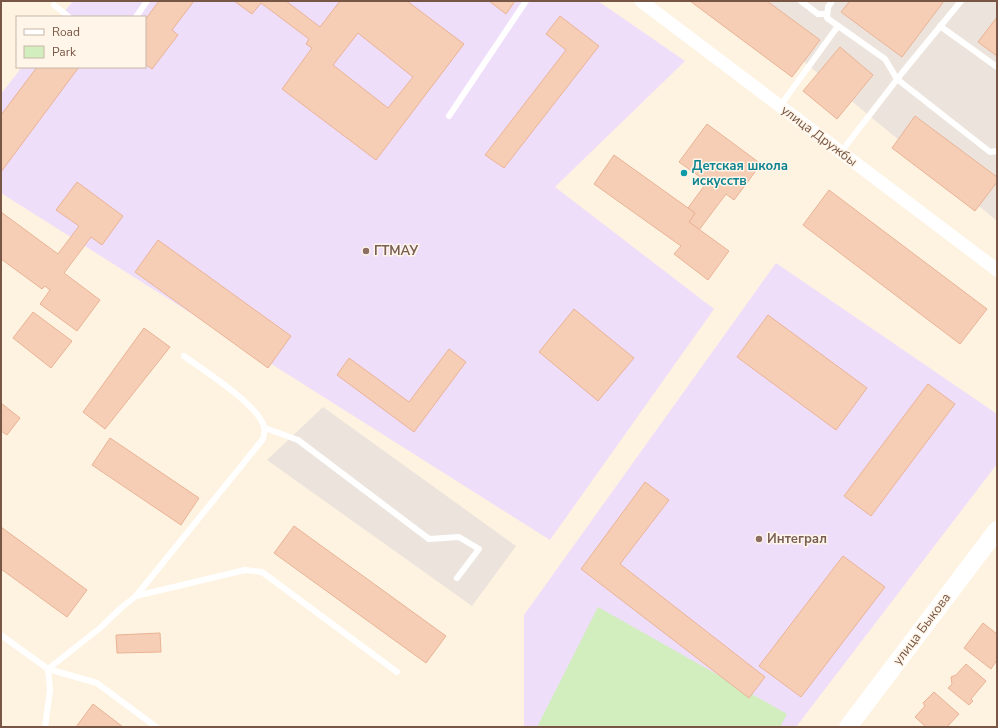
<svg xmlns="http://www.w3.org/2000/svg" width="998" height="728" font-family="'Nunito Sans',sans-serif">
  <style>
    .industrial { fill: #ece4dc }
    .education { fill: #efdefa }
    .green { fill: #d2edbe }
    .building { fill: #f6ceb6; stroke: #eab395; fill-rule: evenodd }
    .lines { fill: none; stroke-linecap: round; stroke-linejoin: round }
    .lane { stroke: #fff; stroke-width: 6 }
    .street { stroke: #fff; stroke-width: 13 }
    .secondary { stroke: #fff; stroke-width: 18 }
    .culture-dot { fill: #0f9aa8; stroke: #fff6e9; stroke-width: 1.5 }
    .education-dot { fill: #8d6e63; stroke: #fff6e9; stroke-width: 1.5 }
    .labels { text-anchor: middle; dominant-baseline: central; stroke-width: 3; stroke-linejoin: round; paint-order: stroke }
    .street-label { font-size: 13px; fill: #775645; stroke: #fff6e9 }
    .culture-label { font-size: 13px; font-weight: bold; fill: #0d838f; stroke: #fff6e9; text-anchor: start }
    .education-label { font-size: 13px; font-weight: bold; fill: #785e54; stroke: #fff6e9; text-anchor: start }
  </style>
  <rect width="100%" height="100%" fill="#fef2e1"/>
  <g class="industrial">
    <polygon points="730,1 997,1 997,221"/>
    <polygon points="323,407 516,546 472,606 267,460"/>
  </g>
  <g class="education">
    <polygon points="73,1 598,1 685,61 555,187 714,309 550,540 1,193 1,94 22,67 145,67 145,17 60,17"/>
    <polygon points="776,263 997,414 997,464 796,727 524,727 524,615"/>
  </g>
  <polygon class="green" points="598,607 787,714 780,727 537,727"/>
  <g class="building">
    <polygon points="159,1 194,1 172,30 178,35 152,69 145,64 145,20"/>
    <path d="M234,1h52l34,26 20,-26h67l57,43 -88,116 -94,-71 30,-41 -6,-4 3,-5 -48,-36 -9,11zM358,33l55,44 -25,31 -55,-43z"/>
    <polygon points="489,1 515,1 506,14"/>
    <polygon points="690,1 767,1 820,40 792,77"/>
    <polygon points="850,1 944,1 902,57 841,12"/>
    <polygon points="560,16 599,46 504,168 485,155 566,50 546,34"/>
    <polygon points="997,17 997,56 978,42"/>
    <polygon points="840,47 873,75 837,119 803,91"/>
    <polygon points="37,67 79,67 1,172 1,115"/>
    <polygon points="915,116 997,177 997,182 975,211 892,148"/>
    <polygon points="707,124 761,164 734,200 726,194 699,230 689,222 695,213 688,208 707,182 679,162"/>
    <polygon points="614,155 695,213 689,222 729,251 708,280 674,254 681,246 594,184"/>
    <polygon points="77,182 123,216 102,245 91,237 64,273 100,300 77,331 40,304 50,290 45,286 42,289 1,259 1,212 58,254 79,226 56,210"/>
    <polygon points="829,190 987,309 960,344 803,225"/>
    <polygon points="158,240 291,336 268,368 135,272"/>
    <polygon points="574,309 634,358 598,401 539,352"/>
    <polygon points="33,312 72,341 51,368 13,338"/>
    <polygon points="768,315 867,388 836,430 737,357"/>
    <polygon points="144,328 170,347 105,429 83,412"/>
    <polygon points="449,349 466,362 414,432 337,375 349,358 409,402"/>
    <polygon points="928,384 955,404 871,516 844,496"/>
    <polygon points="1,403 20,418 7,435 1,431"/>
    <polygon points="110,438 199,498 181,525 92,465"/>
    <polygon points="645,482 669,500 620,564 765,677 749,698 581,569"/>
    <polygon points="294,526 446,636 426,663 274,553"/>
    <polygon points="1,527 87,590 67,617 1,569"/>
    <polygon points="843,556 885,587 801,697 759,666"/>
    <polygon points="983,623 997,634 997,660 991,669 964,648"/>
    <polygon points="160,633 161,652 117,653 116,635"/>
    <polygon points="966,664 986,681 971,699 973,701 969,705 948,688 952,684 951,677 956,675"/>
    <polygon points="934,692 959,714 947,727 926,727 915,717 925,706 923,703"/>
    <polygon points="93,704 123,727 76,727"/>
  </g>
  <g class="lines">
    <g class="lane">
      <polyline points="801,1 818,14 827,14"/>
      <polyline points="832,1 828,7 827,18 885,59 897,79 990,152 997,151"/>
      <polyline points="54,5 69,17"/>
      <polyline points="136,17 147,1"/>
      <polyline points="940,26 997,67"/>
      <polyline points="780,106 838,26"/>
      <polyline points="449,116 526,1"/>
      <polyline points="841,152 902,73 961,1"/>
      <polyline points="265,428 298,440 429,539 459,537 479,549 457,578"/>
      <polyline points="136,596 245,570 262,572 397,672"/>
      <polyline points="1,635 48,669 50,690 45,727"/>
      <path d="M48,669l52,-41 22,-21 14,-11 127,-157c1,-4 2,-9 1,-12 -5,-22 -61,-57 -80,-71"/>
      <polyline points="48,669 97,683 156,727"/>
    </g>
    <polyline class="street" points="641,1 997,270"/>
    <polyline class="secondary" points="848,727 997,530"/>
  </g>
  <circle class="culture-dot" cx="684" cy="173" r="4"/>
  <g class="education-dot">
    <circle cx="366" cy="251" r="4"/>
    <circle cx="759" cy="539" r="4"/>
  </g>
  <g class="labels">
    <g class="street-label">
      <text transform="translate(819 136) rotate(37)">улица Дружбы</text>
      <text transform="translate(922 629) rotate(-53)">улица Быкова</text>
    </g>
    <g class="culture-label">
      <text x="692" y="166">Детская школа<tspan x="692" dy="15">искусств</tspan></text>
    </g>
    <g class="education-label">
      <text x="374" y="251">ГТМАУ</text>
      <text x="767" y="539">Интеграл</text>
    </g>
  </g>
  <rect width="998" height="728" fill="none" stroke="#775645" stroke-width="4"/>
  <rect x="16" y="16" width="130" height="52" fill="#fff6e9" stroke="#c9b6a7"/>
  <rect x="24" y="29" width="20" height="6" fill="#ffffff" stroke="#c9b6a7"/>
  <text x="52" y="36" font-size="12" fill="#775645">Road</text>
  <rect x="24" y="46" width="20" height="12" fill="#d2edbe" stroke="#c9b6a7"/>
  <text x="52" y="56" font-size="12" fill="#775645">Park</text>
</svg>
